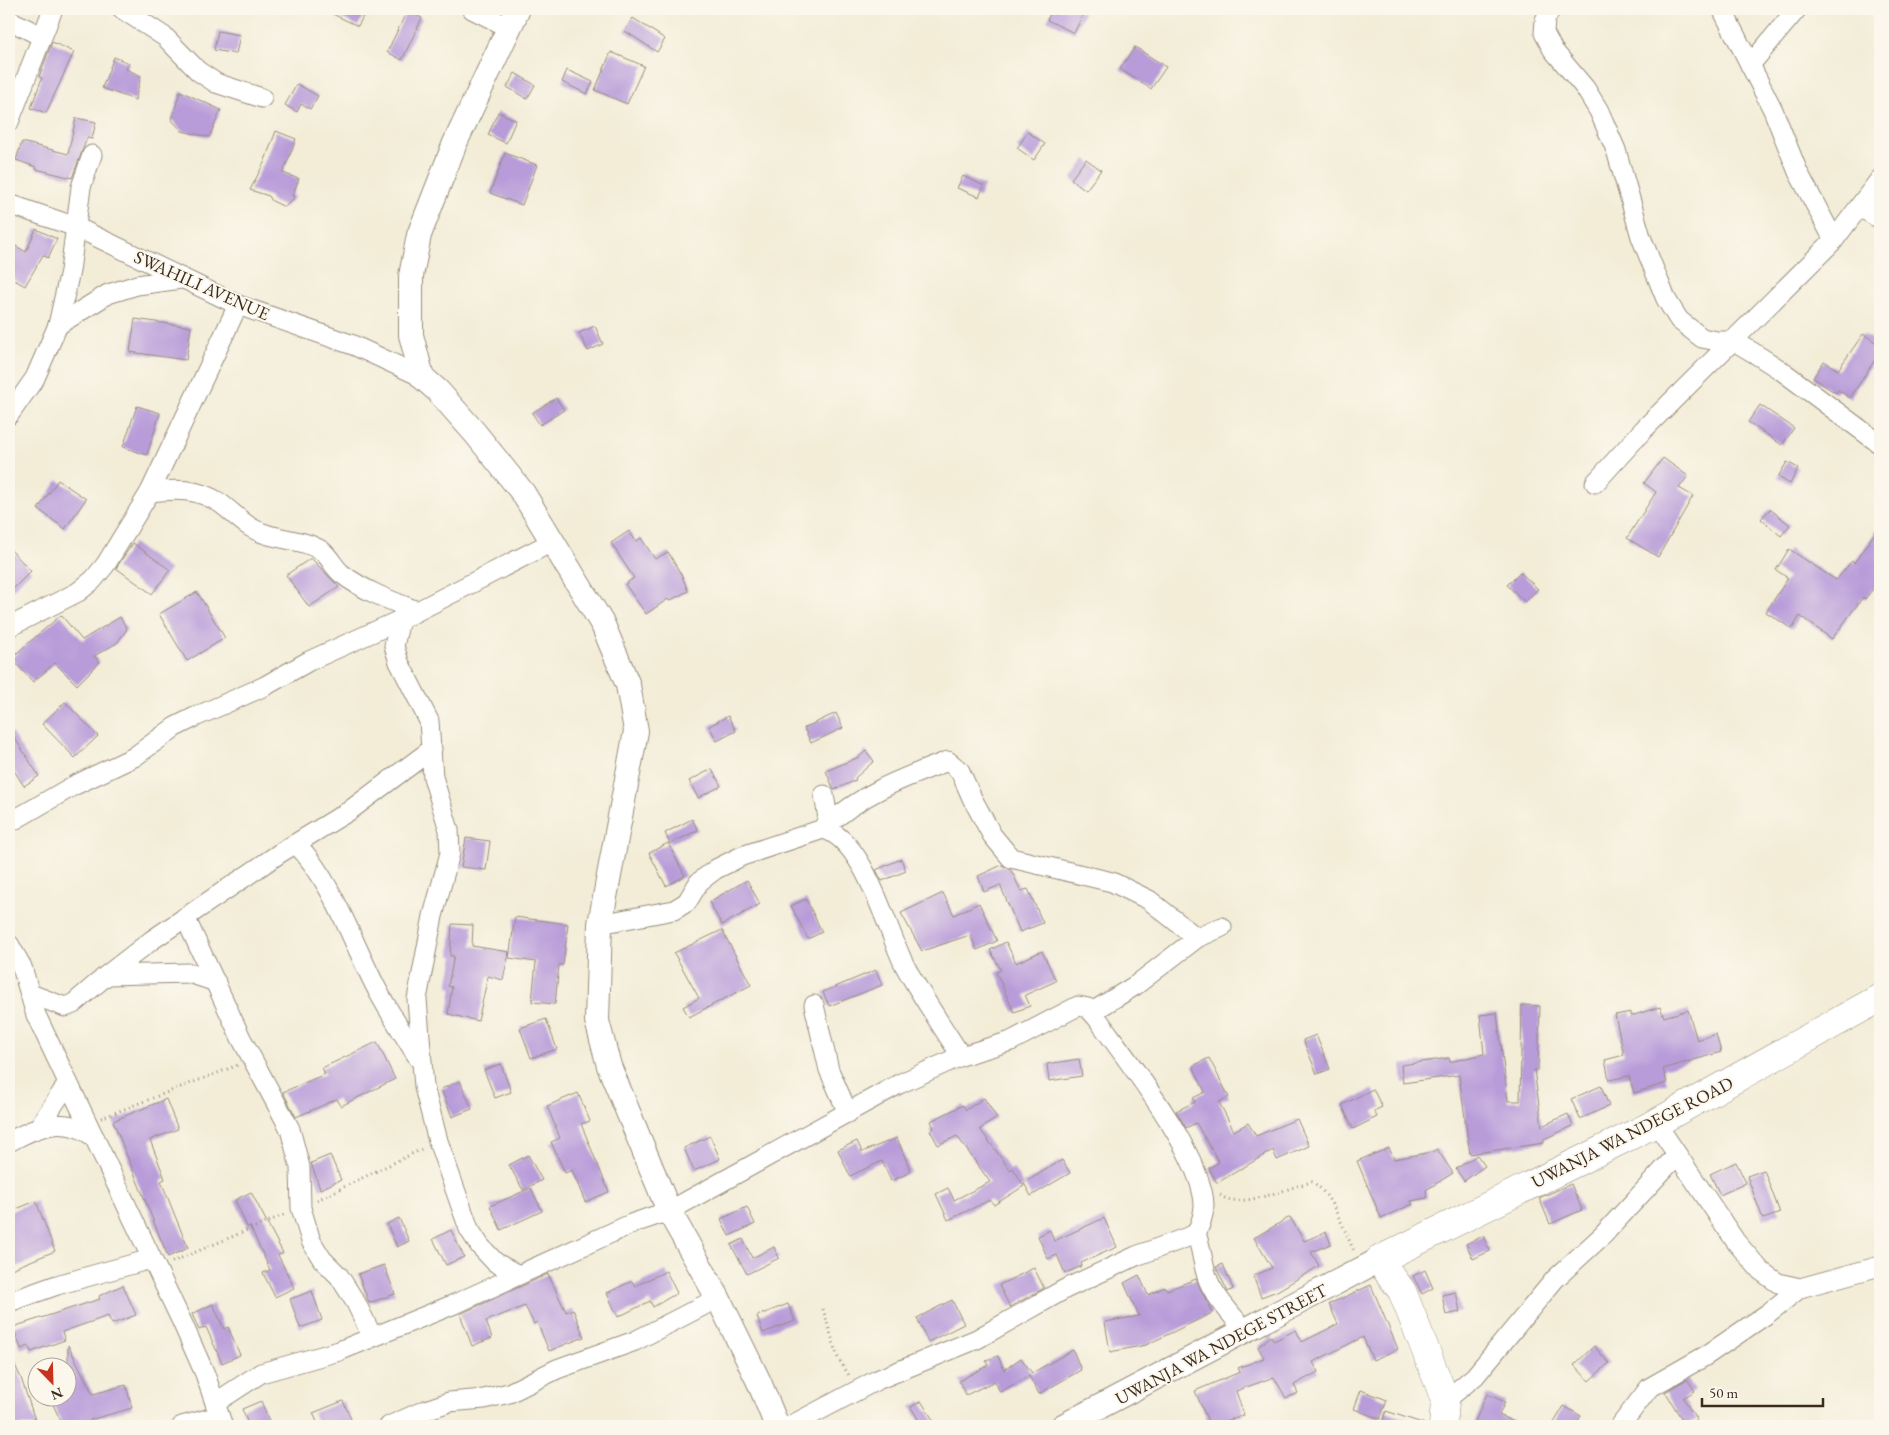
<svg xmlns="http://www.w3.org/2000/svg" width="1889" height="1435" font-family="'EB Garamond',serif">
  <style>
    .building { fill: #b89bd9 }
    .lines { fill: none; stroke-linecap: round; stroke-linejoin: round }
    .minor-casing { stroke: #978c7b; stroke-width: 21 }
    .tertiary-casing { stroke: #978c7b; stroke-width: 26 }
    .secondary-casing { stroke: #978c7b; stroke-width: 29 }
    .path { stroke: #978c7b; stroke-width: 3; stroke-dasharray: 1 4; stroke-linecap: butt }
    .minor { stroke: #fff; stroke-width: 19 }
    .tertiary { stroke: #fff; stroke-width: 24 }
    .secondary { stroke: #fff; stroke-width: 28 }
    .labels { text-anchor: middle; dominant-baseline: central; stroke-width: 4; stroke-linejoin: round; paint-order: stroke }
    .street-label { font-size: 18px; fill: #3b2a1e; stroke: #fbf7ec }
  </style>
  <rect width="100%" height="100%" fill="#fbf7ec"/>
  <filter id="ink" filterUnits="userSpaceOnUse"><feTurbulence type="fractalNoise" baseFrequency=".02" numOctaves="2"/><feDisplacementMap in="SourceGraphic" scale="10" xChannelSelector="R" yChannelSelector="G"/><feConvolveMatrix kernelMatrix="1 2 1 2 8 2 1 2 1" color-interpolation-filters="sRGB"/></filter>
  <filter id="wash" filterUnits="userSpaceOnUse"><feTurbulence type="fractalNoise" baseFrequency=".0096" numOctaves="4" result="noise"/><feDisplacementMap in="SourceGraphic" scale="20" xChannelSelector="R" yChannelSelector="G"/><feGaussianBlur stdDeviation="1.12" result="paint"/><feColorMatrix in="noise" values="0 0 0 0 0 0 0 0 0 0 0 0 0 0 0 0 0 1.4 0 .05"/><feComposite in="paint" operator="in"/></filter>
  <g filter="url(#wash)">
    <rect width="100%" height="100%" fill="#f3edd8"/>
    <g id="blocks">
      <g class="building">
        <polygon points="322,9 367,9 358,26"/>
        <polygon points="1053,9 1075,9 1084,13 1074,33 1047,20"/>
        <polygon points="407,11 422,18 402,60 387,52"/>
        <polygon points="633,18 665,39 657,52 625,31"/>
        <polygon points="218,31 240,35 236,54 214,50"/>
        <polygon points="52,42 74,52 46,113 31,108 42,78 39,77"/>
        <polygon points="1135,47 1166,67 1151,89 1120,69"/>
        <polygon points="611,52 644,66 627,104 595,90"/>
        <polygon points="114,57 129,63 126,69 141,76 135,100 102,88"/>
        <polygon points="567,70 593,82 587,94 562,82"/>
        <polygon points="515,73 535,85 527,99 507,87"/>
        <polygon points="297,84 318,96 310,109 301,104 297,112 285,105"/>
        <polygon points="180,91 221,110 209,137 182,131 172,120"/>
        <polygon points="498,112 516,120 506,143 488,135"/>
        <polygon points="76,118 96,122 92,139 87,138 72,178 36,169 36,167 16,160 22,142 68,154"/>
        <polygon points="276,131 296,139 283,173 299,179 292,196 295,197 285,207 272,201 269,196 250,190 264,163"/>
        <polygon points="1028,132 1045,144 1034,160 1017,148"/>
        <polygon points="505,153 537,165 522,205 490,193"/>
        <polygon points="1086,159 1101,170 1086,190 1071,179"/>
        <polygon points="963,176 984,186 979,197 957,188"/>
        <polygon points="36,229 57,239 48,258 43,255 25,286 9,277 9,242 26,252"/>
        <polygon points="135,319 191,327 186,360 130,352"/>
        <polygon points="595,326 603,344 588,351 579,333"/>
        <polygon points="1863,334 1880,345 1880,352 1850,398 1838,390 1836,393 1813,378 1824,361 1838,370"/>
        <polygon points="556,398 564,410 540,425 532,413"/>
        <polygon points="1760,405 1794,428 1782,445 1748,422"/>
        <polygon points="137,406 160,413 147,455 123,447"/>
        <polygon points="1663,458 1688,476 1679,488 1693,496 1658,557 1627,538 1656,492 1644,483"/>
        <polygon points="1787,462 1798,468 1790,484 1778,477"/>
        <polygon points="58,480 86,499 65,529 38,509"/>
        <polygon points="1770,509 1790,525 1781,536 1761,519"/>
        <polygon points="1880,525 1880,580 1865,599 1863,597 1832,639 1800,616 1792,629 1766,612 1788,578 1776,570 1789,549 1836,580 1852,561 1854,563"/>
        <polygon points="629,531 636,541 641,538 655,559 668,552 682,576 688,591 669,601 668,599 646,614 625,584 634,578 611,543"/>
        <polygon points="133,543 170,570 152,594 116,568"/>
        <polygon points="9,548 31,571 9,593"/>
        <polygon points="311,558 339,587 309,607 286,575"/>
        <polygon points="1520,572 1538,589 1525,602 1507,585"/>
        <polygon points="197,592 225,638 187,661 159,614"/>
        <polygon points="61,615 82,640 120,617 127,629 117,643 94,656 100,662 77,685 55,663 33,682 11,658"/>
        <polygon points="65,702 98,736 75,758 42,724"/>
        <polygon points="836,713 843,728 811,743 804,728"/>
        <polygon points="728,716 736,731 717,741 709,726"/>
        <polygon points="9,729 39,776 24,786 9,763"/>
        <polygon points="866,751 874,761 855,778 856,780 834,790 826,771 859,757"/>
        <polygon points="712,769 721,786 698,798 689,781"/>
        <polygon points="692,819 698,830 670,844 665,833"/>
        <polygon points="466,838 490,841 486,870 461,867"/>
        <polygon points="668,843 685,876 666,886 649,853"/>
        <polygon points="901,859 906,871 882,881 876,870"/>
        <polygon points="1002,865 1011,870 1021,891 1028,889 1043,923 1020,932 1000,885 984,892 978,876"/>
        <polygon points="747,880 760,904 722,925 709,902"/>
        <polygon points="943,893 954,915 979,903 997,941 977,950 970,935 922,951 901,913"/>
        <polygon points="806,899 822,932 808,939 791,906"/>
        <polygon points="515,917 568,924 563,965 559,965 555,1004 532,1002 536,962 509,958"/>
        <polygon points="452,924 473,925 472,946 509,952 503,980 488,976 478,1021 448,1014 452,987 448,986 454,956 450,956"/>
        <polygon points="722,930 751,985 689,1017 683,1007 699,998 674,953"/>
        <polygon points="1006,942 1016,963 1042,951 1056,981 1025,995 1030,1006 1014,1012 996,972 1001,970 990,950"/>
        <polygon points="876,970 882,985 829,1006 823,992"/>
        <polygon points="1522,1005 1540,1006 1538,1070 1534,1070 1542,1126 1568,1114 1573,1126 1544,1139 1544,1143 1470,1154 1459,1075 1403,1083 1401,1065 1449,1058 1450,1062 1484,1054 1480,1015 1497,1013 1508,1101 1520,1101"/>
        <polygon points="1660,1007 1664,1017 1688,1010 1697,1040 1716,1034 1721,1052 1663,1069 1667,1083 1634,1093 1629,1076 1609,1080 1605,1060 1624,1055 1615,1015 1631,1012 1631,1016"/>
        <polygon points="546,1019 557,1049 531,1058 520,1028"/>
        <polygon points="1316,1035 1330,1069 1317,1074 1303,1040"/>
        <polygon points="377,1042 395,1079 341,1106 337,1099 296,1117 283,1092 325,1074 322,1068"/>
        <polygon points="1209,1058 1229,1097 1219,1102 1234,1131 1248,1123 1256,1136 1297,1119 1309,1146 1277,1160 1273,1150 1217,1183 1209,1168 1219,1162 1196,1123 1186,1128 1176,1111 1195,1102 1193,1098 1205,1092 1193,1066"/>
        <polygon points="1079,1059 1082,1076 1049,1081 1047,1064"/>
        <polygon points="501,1064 511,1092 495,1098 484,1070"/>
        <polygon points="460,1081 472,1109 452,1117 441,1089"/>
        <polygon points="1601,1086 1609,1106 1580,1119 1571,1099"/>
        <polygon points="1373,1089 1382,1107 1374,1111 1377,1117 1353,1129 1342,1105"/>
        <polygon points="578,1093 590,1121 581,1124 609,1192 585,1202 572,1170 565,1173 551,1142 560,1138 547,1106"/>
        <polygon points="984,1098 997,1118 980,1129 1010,1170 1013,1168 1024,1186 994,1205 990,1200 948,1220 936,1194 948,1188 954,1200 990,1182 957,1136 938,1145 930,1130 934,1128 931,1121 963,1105 966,1110"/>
        <polygon points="166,1099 178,1129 150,1140 165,1179 161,1181 188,1248 168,1257 113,1121"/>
        <polygon points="710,1136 720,1159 694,1171 684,1148"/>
        <polygon points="897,1138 911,1172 891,1181 882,1161 850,1176 838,1150 857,1141 862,1152"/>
        <polygon points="1389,1148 1394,1159 1432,1152 1437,1149 1453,1173 1426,1190 1427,1198 1411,1201 1413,1204 1381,1218 1357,1161"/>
        <polygon points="330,1155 341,1180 320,1189 311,1163"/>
        <polygon points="528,1155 542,1180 523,1190 509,1165"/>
        <polygon points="1477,1155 1485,1166 1464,1181 1456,1169"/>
        <polygon points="1062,1160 1070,1173 1031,1196 1024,1183"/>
        <polygon points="1736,1162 1746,1183 1720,1195 1710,1174"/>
        <polygon points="1764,1170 1780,1213 1763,1219 1747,1176"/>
        <polygon points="1571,1184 1582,1210 1550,1224 1539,1198"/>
        <polygon points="531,1188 542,1211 501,1230 490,1206"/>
        <polygon points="251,1192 283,1253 278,1255 294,1288 275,1297 263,1273 270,1270 250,1226 247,1227 235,1200"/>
        <polygon points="36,1201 55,1251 9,1270 9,1212"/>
        <polygon points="747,1207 755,1224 729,1236 721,1219"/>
        <polygon points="1290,1217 1304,1241 1326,1232 1331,1244 1311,1252 1319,1266 1277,1291 1261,1297 1253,1276 1272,1268 1254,1238"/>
        <polygon points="399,1218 409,1241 397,1247 387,1224"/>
        <polygon points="1104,1218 1117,1247 1081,1263 1082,1266 1065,1273 1057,1255 1048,1259 1038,1236 1050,1230 1054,1241"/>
        <polygon points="451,1230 464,1257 446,1265 433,1239"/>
        <polygon points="1483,1236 1490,1251 1473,1259 1466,1244"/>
        <polygon points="743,1239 752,1258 774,1247 779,1258 747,1274 731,1245"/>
        <polygon points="1223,1264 1233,1289 1228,1292 1216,1267"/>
        <polygon points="384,1265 395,1294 369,1303 358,1274"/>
        <polygon points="1034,1268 1044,1288 1010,1307 999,1285"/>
        <polygon points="1425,1270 1433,1288 1422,1294 1413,1276"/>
        <polygon points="666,1271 677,1293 653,1307 650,1301 618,1317 607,1293 632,1281 635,1286"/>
        <polygon points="548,1274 566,1312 573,1309 584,1337 549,1351 537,1322 534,1324 525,1306 486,1321 492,1338 472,1346 460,1314"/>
        <polygon points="1139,1275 1148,1295 1165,1287 1167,1290 1196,1279 1212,1313 1146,1345 1110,1352 1105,1322 1139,1316 1124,1283"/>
        <polygon points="123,1285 136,1315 112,1324 108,1316 62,1332 65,1340 31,1352 29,1346 21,1349 13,1327 100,1299 99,1296"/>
        <polygon points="1371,1285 1398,1349 1373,1360 1363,1337 1313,1362 1318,1372 1294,1385 1298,1393 1286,1398 1274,1377 1236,1391 1244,1415 1210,1426 1195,1391 1240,1372 1238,1368 1264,1358 1258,1347 1271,1336 1274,1341 1296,1330 1302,1342 1338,1324 1329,1304"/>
        <polygon points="312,1291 322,1320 300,1328 290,1299"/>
        <polygon points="1456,1292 1460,1312 1446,1315 1442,1295"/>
        <polygon points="952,1300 964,1324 928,1342 917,1318"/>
        <polygon points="213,1304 224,1329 228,1327 240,1355 222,1363 206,1327 199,1330 192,1314"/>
        <polygon points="788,1304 795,1321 763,1333 757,1316"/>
        <polygon points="68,1345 93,1394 126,1385 132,1408 90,1420 92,1423 85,1426 63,1426 50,1398 68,1398"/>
        <polygon points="1594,1346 1609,1363 1589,1381 1574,1365"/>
        <polygon points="1073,1350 1081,1370 1039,1394 1029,1376 1000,1392 995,1381 966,1395 959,1381 988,1365 986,1361 998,1356 1004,1370 1021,1358 1032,1373"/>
        <polygon points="9,1352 21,1378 37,1426 9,1426"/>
        <polygon points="1687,1379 1695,1391 1683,1398 1697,1420 1686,1426 1665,1392"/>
        <polygon points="1361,1390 1387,1400 1380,1419 1354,1409"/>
        <polygon points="1487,1394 1505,1402 1499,1415 1523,1426 1473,1426"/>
        <polygon points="261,1401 271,1426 249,1426 242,1409"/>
        <polygon points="343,1401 354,1426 319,1426 313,1413"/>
        <polygon points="921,1401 937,1426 922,1426 911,1407"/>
        <polygon points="1564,1406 1581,1416 1575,1426 1552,1426"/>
        <polygon points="1386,1411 1425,1424 1424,1426 1381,1426"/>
      </g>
    </g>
  </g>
  <g filter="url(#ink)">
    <use href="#blocks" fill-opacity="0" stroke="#978c7b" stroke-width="1"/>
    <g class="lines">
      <g class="minor-casing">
        <g id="minor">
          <polyline points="122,9 165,37 198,71 216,83 262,98"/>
          <polyline points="472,9 508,27"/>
          <polyline points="1551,9 1545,20 1544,33 1553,50 1585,88 1599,111 1616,150 1641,237 1666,299 1679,320 1702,338 1717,341 1734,341 1754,353 1782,371 1880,444"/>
          <polyline points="1722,9 1773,110 1798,172 1834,240"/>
          <polyline points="9,20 41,36"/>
          <polyline points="1750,65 1797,9"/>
          <polyline points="9,122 53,9"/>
          <polyline points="9,204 76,227 238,305 353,345 422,377"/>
          <polyline points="1860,207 1880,219"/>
          <polyline points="58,325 108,294 137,285 181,279"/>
          <polyline points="9,415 35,378 58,325 70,271 81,187 92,155"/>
          <polyline points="1595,483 1644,429 1834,240 1880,179"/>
          <path d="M150,492c26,-3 47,-4 70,11 10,7 19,17 30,24 22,14 51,10 72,24 8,6 12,17 20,23 22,17 50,27 75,37"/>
          <polyline points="400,620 394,646 399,662 429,721 433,777 449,830 450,853 433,916 417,999 424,1087 438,1141 469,1229 480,1246 495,1262 518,1275"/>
          <polyline points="9,627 78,592 93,580 106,564 150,492 238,305"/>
          <polyline points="9,823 73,786 134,757 175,727 195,717 265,686 309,661 400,620 554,541"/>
          <path d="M823,829c39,-36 77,-50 125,-68l12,10 12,27 20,37 19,23 101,24 37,18 48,38"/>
          <polyline points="823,829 828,818 824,795"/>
          <path d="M297,845c36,36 57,102 82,148 12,22 26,44 40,66"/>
          <polyline points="185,917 241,1038 290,1129 300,1167 301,1208 311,1241 322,1259 339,1276 356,1303 372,1336"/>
          <path d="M600,924l74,-14 13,-8 12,-20 17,-13 26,-13 81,-27c42,10 64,103 82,137 17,31 37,60 56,90"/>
          <polyline points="9,944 22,967 36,1015 182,1322 205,1374 223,1426"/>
          <polyline points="107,975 189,973 216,982"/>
          <polyline points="31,994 65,1007 73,1004 107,975 152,940 280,853 349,811 432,749"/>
          <polyline points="814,1005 829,1070 848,1113"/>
          <polyline points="1092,1012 1136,985 1197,938 1222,927"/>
          <polyline points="1656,1123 1736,1242 1761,1271 1778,1283 1800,1288 1880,1266"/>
          <polyline points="38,1128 68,1083"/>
          <path d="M9,1142c28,-16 58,-28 86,-4"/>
          <polyline points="9,1302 57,1285 151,1259"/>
          <polyline points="1445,1401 1475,1376 1555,1279 1603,1235 1677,1155"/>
          <path d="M215,1403l46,-30 78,-22 118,-48 174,-79 38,-13 230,-127 62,-28 50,-15 67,-35 10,2 9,10c30,42 106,138 107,187 0,11 -4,20 -8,29 7,16 6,34 14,50 8,17 24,33 36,48"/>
          <polyline points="182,1426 219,1416"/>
          <polyline points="389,1426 423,1411 449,1402 484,1399 509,1393 557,1369 635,1341 718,1298"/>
          <polyline points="790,1426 877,1380 977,1339 1065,1289 1136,1256 1196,1234"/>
          <polyline points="1620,1426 1649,1388 1707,1355 1767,1314 1800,1288"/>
        </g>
      </g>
      <g class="tertiary-casing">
        <g id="tertiary">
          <polyline points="518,9 455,143 419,235 411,276 411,335 422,377 438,391 475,433 523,493 603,625 628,685 636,731 600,924 597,1021 609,1066 669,1211 718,1298 759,1382 777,1426"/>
          <polyline points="1063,1426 1379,1260"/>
        </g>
      </g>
      <g class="secondary-casing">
        <polyline id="secondary" points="1443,1426 1445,1401 1439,1384 1402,1291 1379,1260 1656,1123 1880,998"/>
      </g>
      <g class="path">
        <polyline points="101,1118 238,1065"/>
        <path d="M1220,1195c19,16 68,-8 92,-13 19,10 33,50 42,69"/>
        <polyline points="317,1200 424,1148"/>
        <polyline points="172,1262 286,1214"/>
        <polyline points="823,1309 838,1358 850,1377"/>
      </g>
      <use href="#minor" class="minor"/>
      <use href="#tertiary" class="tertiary"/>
      <use href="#secondary" class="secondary"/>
    </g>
  </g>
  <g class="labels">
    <g class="street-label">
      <text transform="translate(202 285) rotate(24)">SWAHILI AVENUE</text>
      <text transform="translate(1632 1132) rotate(-27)">UWANJA WA NDEGE ROAD</text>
      <text transform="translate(1221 1344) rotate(-28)">UWANJA WA NDEGE STREET</text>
    </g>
  </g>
  <rect width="1889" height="1435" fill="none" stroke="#fbf7ec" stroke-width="30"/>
  <g transform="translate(52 1382) rotate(157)"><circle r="24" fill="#fbf7ec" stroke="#aea59a"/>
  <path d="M0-4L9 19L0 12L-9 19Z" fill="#c8321e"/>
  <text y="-8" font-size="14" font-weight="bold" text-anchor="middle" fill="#3b2a1e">N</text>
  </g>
  <path d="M1702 1398v8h121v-8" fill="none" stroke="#3b2a1e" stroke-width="2.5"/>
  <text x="1709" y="1398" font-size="15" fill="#3b2a1e" stroke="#fbf7ec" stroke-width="4" paint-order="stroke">50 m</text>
</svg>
